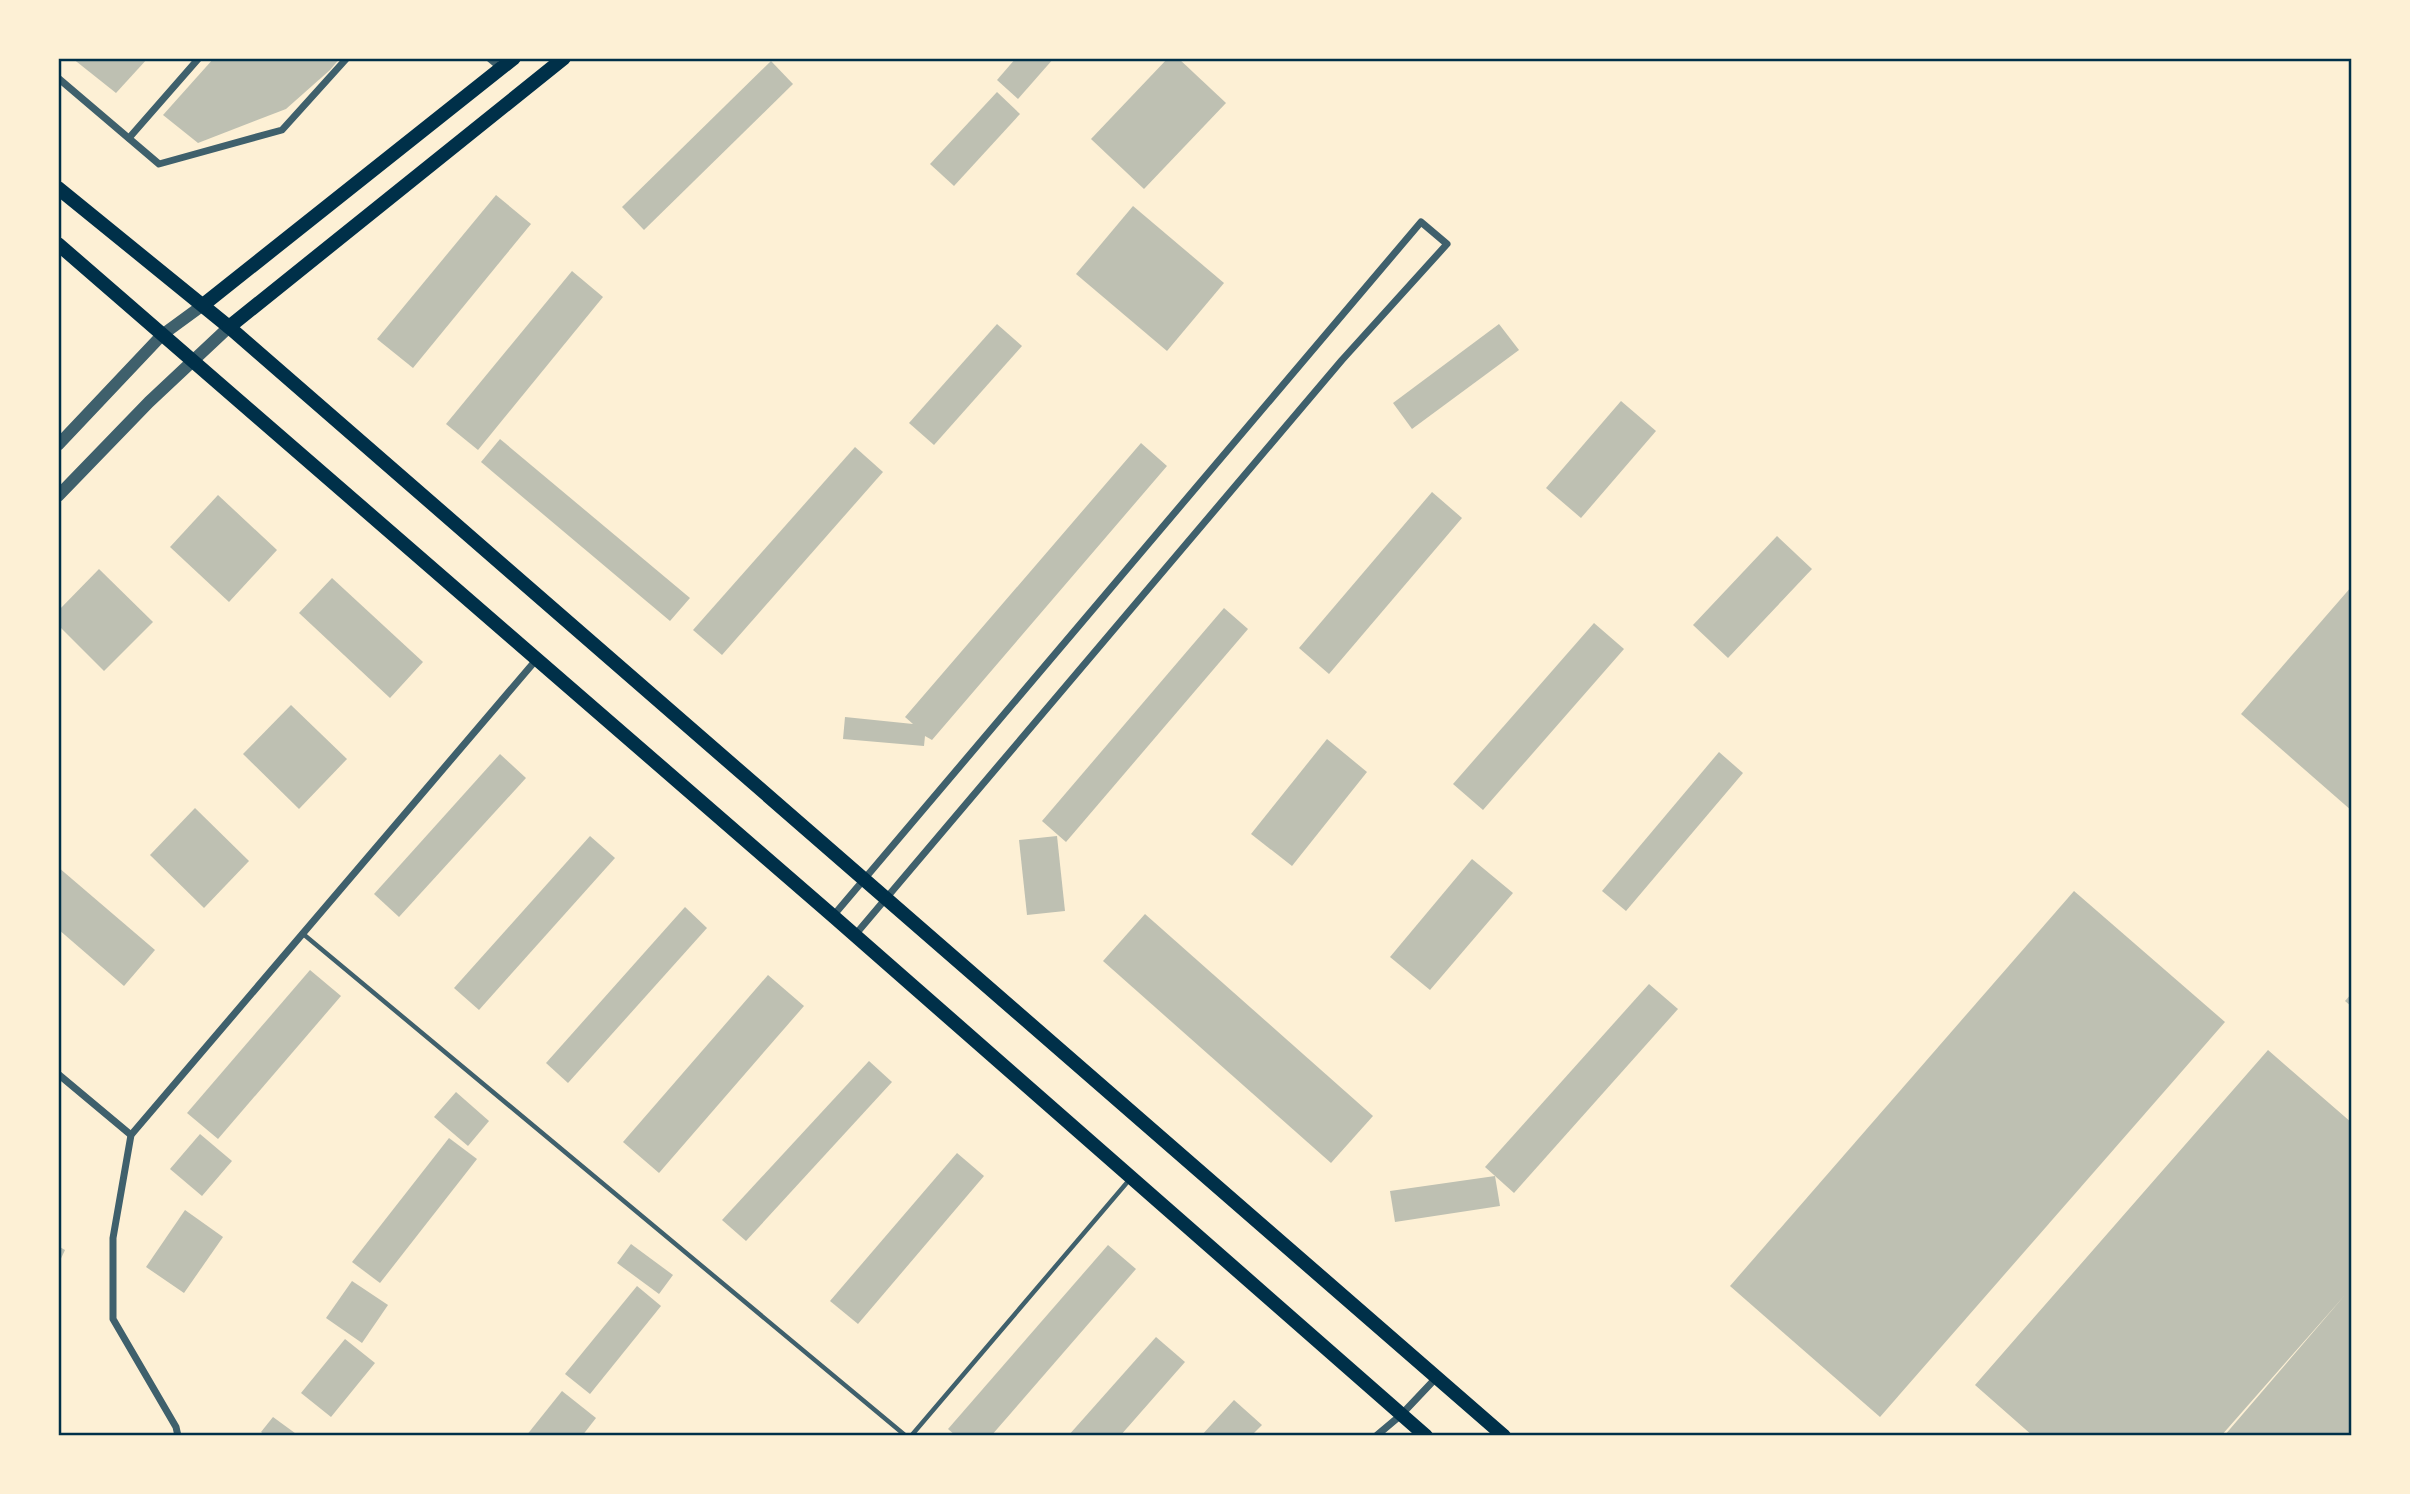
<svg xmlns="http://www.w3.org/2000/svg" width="2410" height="1494" font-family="Overpass,sans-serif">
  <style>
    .building { fill: #bec0b2 }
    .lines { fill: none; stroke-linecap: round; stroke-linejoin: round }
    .service { stroke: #3f606c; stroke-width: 4.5 }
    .minor { stroke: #3f606c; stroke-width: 7 }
    .tertiary { stroke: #3f606c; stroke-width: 12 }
    .secondary { stroke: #003049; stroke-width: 14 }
    .neatline { fill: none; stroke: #003049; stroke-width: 2.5 }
  </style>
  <rect width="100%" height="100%" fill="#fdf0d5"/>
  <g class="building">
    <polygon points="72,58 148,58 116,93"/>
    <polygon points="214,58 340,58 330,70 286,109 198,143 163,115"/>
    <polygon points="1016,58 1054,58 1018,99 997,80"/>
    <polygon points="1168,58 1178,58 1226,103 1144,189 1091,139"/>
    <polygon points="771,61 793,84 644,230 622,207"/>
    <polygon points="997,92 1020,114 954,186 930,164"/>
    <polygon points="496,195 531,224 413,368 377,339"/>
    <polygon points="1133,206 1224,283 1167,351 1076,274"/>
    <polygon points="572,271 603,297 478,450 446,424"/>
    <polygon points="997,324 1022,346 934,445 909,423"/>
    <polygon points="1499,324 1519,350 1412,429 1393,403"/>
    <polygon points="1621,401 1656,431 1581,518 1546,488"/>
    <polygon points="500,439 690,598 670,621 481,462"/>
    <polygon points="1141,443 1167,466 932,740 925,736 924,746 843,739 845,717 913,724 905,717"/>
    <polygon points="855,447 883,472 722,655 693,630"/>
    <polygon points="1432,492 1462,518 1329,674 1299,648"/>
    <polygon points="218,495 277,550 229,602 170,547"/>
    <polygon points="1777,536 1812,569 1728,658 1693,625"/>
    <polygon points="99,569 153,622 104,671 58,625 58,611"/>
    <polygon points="332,578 423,662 390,698 299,613"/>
    <polygon points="2352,586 2352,811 2241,714"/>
    <polygon points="1224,608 1248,629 1066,842 1042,821"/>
    <polygon points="1594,623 1624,649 1483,810 1453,784"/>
    <polygon points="291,705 347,759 299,809 243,754"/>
    <polygon points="1327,739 1367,772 1292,866 1251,834"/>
    <polygon points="1719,752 1743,773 1626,911 1602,891"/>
    <polygon points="500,754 526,778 399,917 374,894"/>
    <polygon points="195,808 249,861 204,908 150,855"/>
    <polygon points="590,836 615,858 479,1010 454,988"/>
    <polygon points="1057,836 1065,911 1027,915 1019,840"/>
    <polygon points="1472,859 1513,893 1430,990 1390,957"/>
    <polygon points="58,867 155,950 124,986 58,929"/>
    <polygon points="2074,891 2225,1022 1880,1417 1730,1286"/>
    <polygon points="685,907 707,928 568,1083 546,1063"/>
    <polygon points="1145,914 1373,1116 1331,1163 1103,961"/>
    <polygon points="310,970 341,996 218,1139 187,1113"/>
    <polygon points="768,975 804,1006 659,1173 623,1142"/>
    <polygon points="1649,984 1678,1009 1514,1193 1485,1167"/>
    <polygon points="2352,993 2352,1007 2345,1001"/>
    <polygon points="2268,1050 2352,1123 2352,1436 2224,1436 2345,1295 2221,1436 2033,1436 1975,1385"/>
    <polygon points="869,1061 892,1082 746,1241 722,1220"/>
    <polygon points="456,1092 489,1121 468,1146 434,1117"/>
    <polygon points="200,1134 232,1161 202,1196 170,1169"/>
    <polygon points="449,1138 477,1159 380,1283 352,1262"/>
    <polygon points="957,1153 984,1176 858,1324 830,1301"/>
    <polygon points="1495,1176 1500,1206 1395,1222 1390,1191"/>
    <polygon points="185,1210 223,1237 184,1293 146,1267"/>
    <polygon points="631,1244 673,1275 659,1294 617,1263"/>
    <polygon points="1108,1245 1136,1269 991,1436 956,1436 948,1429"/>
    <polygon points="58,1246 65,1250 58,1265"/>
    <polygon points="352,1281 388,1305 362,1343 326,1318"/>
    <polygon points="637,1286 661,1306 590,1394 565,1374"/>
    <polygon points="1156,1337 1185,1362 1120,1436 1068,1436"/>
    <polygon points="345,1339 375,1363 331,1417 301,1393"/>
    <polygon points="562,1391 596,1418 582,1436 526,1436"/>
    <polygon points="1234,1400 1262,1425 1251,1436 1201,1436"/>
    <polygon points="273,1417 299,1436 266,1436 261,1432"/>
  </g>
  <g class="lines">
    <g class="service">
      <polyline points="302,933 906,1436"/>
      <polyline points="911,1436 1130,1179"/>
    </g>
    <g class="minor">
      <polyline points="489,58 501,68"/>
      <polyline points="58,78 159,164 282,130 347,58"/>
      <polyline points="129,138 199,58"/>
      <polyline points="833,916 1421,222 1447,244 1342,360 855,935"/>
      <polyline points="58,1074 131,1135"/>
      <polyline points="178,1436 176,1427 113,1319 113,1238 131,1135 536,660"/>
      <polyline points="1376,1436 1401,1415 1436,1378"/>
    </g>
    <g class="tertiary">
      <polyline points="58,445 162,335 203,305"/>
      <polyline points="58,496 149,402 229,327"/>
    </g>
    <g class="secondary">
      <polyline points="58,188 229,327 1504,1436"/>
      <polyline points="58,244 833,916 1426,1436"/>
      <polyline points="203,305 514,58"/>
      <polyline points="229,327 564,58"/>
    </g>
  </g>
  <rect width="2410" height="1494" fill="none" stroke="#fdf0d5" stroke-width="119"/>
  <rect x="60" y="60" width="2290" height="1374" class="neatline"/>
</svg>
